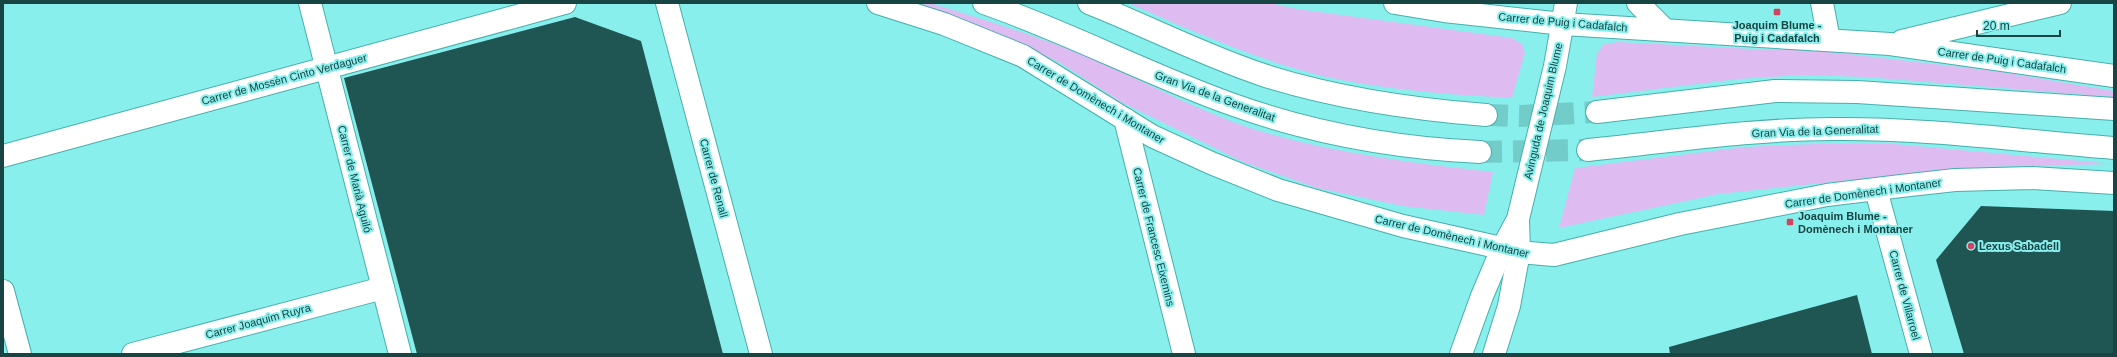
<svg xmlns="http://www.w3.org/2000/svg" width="2117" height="357" font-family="Helvetica,sans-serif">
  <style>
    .green { fill: #debcf1 }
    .building { fill: #1f5553 }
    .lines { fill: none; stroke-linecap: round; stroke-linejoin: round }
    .tertiary-tunnel { stroke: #72cdca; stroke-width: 22; stroke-dasharray: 22 11; stroke-linecap: butt }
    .minor-casing { stroke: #46afac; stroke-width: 24 }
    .tertiary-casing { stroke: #46afac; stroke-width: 24 }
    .secondary-casing { stroke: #46afac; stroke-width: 24 }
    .minor { stroke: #fff; stroke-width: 22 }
    .tertiary { stroke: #fff; stroke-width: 22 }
    .secondary { stroke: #fff; stroke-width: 22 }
    .poi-dot { fill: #d34360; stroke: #89efec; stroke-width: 1.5 }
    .labels { text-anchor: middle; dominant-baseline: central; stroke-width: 4; stroke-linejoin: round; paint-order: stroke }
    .street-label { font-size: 11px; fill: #184443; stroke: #89efec }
    .poi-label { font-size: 11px; font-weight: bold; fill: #184443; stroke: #89efec; text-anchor: start }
  </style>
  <rect width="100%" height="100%" fill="#89efec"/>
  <g class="green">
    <path d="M918,3h12c59,18 117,36 174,61 49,22 97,48 149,65 78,24 159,34 240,43l-9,43 -82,-9 -85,-18 -74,-26 -122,-60 -61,-39 -65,-31z"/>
    <path d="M1128,3h142l27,6 215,29 10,6 3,9 -13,45c-57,-3 -114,-7 -171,-18 -74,-15 -144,-47 -213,-77z"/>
    <polygon points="1618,42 1752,49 1813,50 1995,71 2114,91 2114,97 1864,77 1804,75 1738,79 1592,97 1597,53 1604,44"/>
    <polygon points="1815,144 1894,144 2114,164 1973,167 1719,194 1559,228 1575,168 1745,147"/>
  </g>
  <g class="building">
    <polygon points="575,17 641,41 723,354 417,354 344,78"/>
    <polygon points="1981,206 2114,211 2114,354 1964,354 1936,260"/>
    <polygon points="1857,295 1872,354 1670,354 1669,347"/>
  </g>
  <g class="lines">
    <g class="tertiary-tunnel">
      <polyline points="1486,115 1520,116 1597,112"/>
      <polyline points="1480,152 1588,150"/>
    </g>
    <g class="minor-casing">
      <g id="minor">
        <polyline points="310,3 400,354"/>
        <polyline points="667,3 761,354"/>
        <polyline points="878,3 944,24 1023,56 1152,136 1211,163 1278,190 1403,226 1519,252 1554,255 1680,224 1827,195 1901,186 1955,180 2032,178 2114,183"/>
        <polyline points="1395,3 1444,11 1563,24 1890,44 2114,76"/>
        <polyline points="1638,3 1665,30"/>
        <polyline points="1822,3 1829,40"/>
        <polyline points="1902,41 2060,3"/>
        <polyline points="1125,119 1184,354"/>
        <polyline points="3,156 565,3"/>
        <polyline points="1876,190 1921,354"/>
        <polyline points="3,291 20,354"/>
        <polyline points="133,354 383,288"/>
      </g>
    </g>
    <g class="tertiary-casing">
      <g id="tertiary">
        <path d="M984,3c84,29 163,71 247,101 80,29 164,44 249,48"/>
        <path d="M1089,3c58,23 114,52 174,72 72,23 147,34 223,40"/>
        <polyline points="1597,112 1775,91 1857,92 2114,109"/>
        <path d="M1588,150c81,-8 163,-21 245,-21 93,-1 188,12 281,19"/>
      </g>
    </g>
    <g class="secondary-casing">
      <g id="secondary">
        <polyline points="1461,354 1482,296 1502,249 1518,219 1555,66 1566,3"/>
        <polyline points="1494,354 1509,306 1519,252 1518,220"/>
      </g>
    </g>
    <use href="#minor" class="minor"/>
    <use href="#tertiary" class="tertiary"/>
    <use href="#secondary" class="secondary"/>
  </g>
  <g class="poi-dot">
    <rect x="1773" y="8" width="8" height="8" rx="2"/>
    <rect x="1786" y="218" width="8" height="8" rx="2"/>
    <circle cx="1971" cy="246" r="4"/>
  </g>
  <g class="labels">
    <g class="street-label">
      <text transform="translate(1563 22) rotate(5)">Carrer de Puig i Cadafalch</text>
      <text transform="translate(2002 60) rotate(8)">Carrer de Puig i Cadafalch</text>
      <text transform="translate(284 79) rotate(-15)">Carrer de Mossèn Cinto Verdaguer</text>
      <text transform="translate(1215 96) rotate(20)">Gran Via de la Generalitat</text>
      <text transform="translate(1096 100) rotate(31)">Carrer de Domènech i Montaner</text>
      <text transform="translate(1543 111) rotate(-77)">Avinguda de Joaquim Blume</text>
      <text transform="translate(1815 131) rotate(-2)">Gran Via de la Generalitat</text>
      <text transform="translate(714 178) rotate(75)">Carrer de Renall</text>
      <text transform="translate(355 179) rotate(76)">Carrer de Marià Aguiló</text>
      <text transform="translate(1863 193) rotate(-8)">Carrer de Domènech i Montaner</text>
      <text transform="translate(1452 236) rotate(13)">Carrer de Domènech i Montaner</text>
      <text transform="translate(1154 237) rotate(76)">Carrer de Francesc Eixemins</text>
      <text transform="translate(1905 295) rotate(75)">Carrer de Villarroel</text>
      <text transform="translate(258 321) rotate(-15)">Carrer Joaquim Ruyra</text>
    </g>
    <g class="poi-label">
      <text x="1777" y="25" text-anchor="middle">Joaquim Blume -<tspan x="1777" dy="13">Puig i Cadafalch</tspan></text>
      <text x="1798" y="216">Joaquim Blume -<tspan x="1798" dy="13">Domènech i Montaner</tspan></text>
      <text x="1979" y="246">Lexus Sabadell</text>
    </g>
  </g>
  <rect width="2117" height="357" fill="none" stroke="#184443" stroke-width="8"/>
  <path d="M1977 30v6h83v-6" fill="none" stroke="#184443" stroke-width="2"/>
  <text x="1983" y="30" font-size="12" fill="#184443" stroke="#89efec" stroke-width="3" paint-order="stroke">20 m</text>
</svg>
